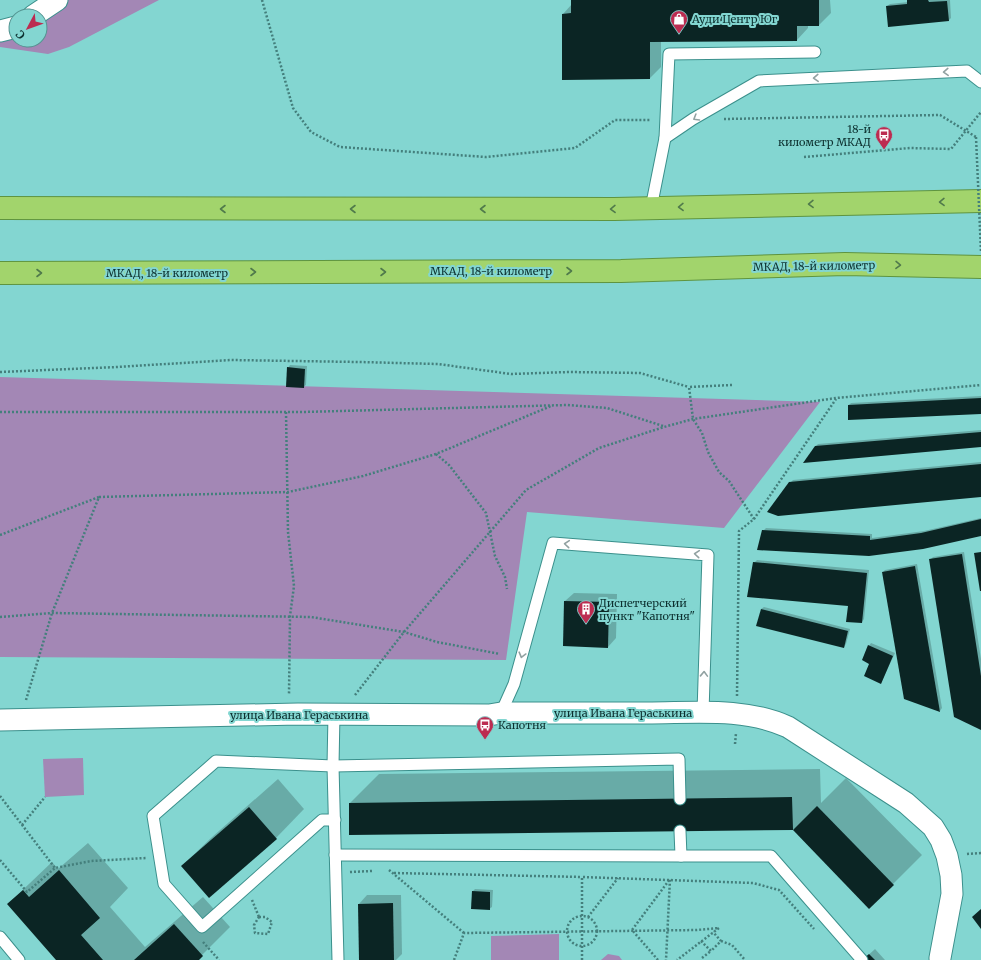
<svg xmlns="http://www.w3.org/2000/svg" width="981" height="960" font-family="Merriweather,serif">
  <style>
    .green { fill: #a387b5 }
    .shadow { fill: #0003 }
    .building { fill: #0b2524 }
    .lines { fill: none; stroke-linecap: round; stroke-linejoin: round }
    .service-casing { stroke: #3b908c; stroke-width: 13 }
    .minor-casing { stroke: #3b908c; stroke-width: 23 }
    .trunk-casing { stroke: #5f943f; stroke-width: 24 }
    .path { stroke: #447f7c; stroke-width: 2.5; stroke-dasharray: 2 2; stroke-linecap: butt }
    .service { stroke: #fff; stroke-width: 11 }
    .minor { stroke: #fff; stroke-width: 21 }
    .trunk { stroke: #a2d46c; stroke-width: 22 }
    .path-bridge { stroke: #447f7c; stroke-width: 2.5; stroke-dasharray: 2 2; stroke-linecap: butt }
    .oneway { stroke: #92a2a2 }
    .oneway2 { stroke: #507a4b }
    .labels { text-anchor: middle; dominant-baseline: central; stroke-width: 4; stroke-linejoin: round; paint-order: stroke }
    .poi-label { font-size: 11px; fill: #0d3130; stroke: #83d6d1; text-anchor: start }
    .street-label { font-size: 11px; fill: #0d3130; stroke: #83d6d1 }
  </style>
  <rect width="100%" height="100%" fill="#83d6d1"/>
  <g class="green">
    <polygon points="59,0 159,0 69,47 48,54 0,47 0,32 16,28 16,40 40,40 40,16"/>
    <polygon points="0,377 820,402 724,528 527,512 506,660 0,657"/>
    <polygon points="83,758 84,795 45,797 43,759"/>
    <polygon points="559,934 559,960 491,960 491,936"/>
    <polygon points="608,954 619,956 622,960 601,960"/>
  </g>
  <g class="shadow">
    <polygon points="572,0 830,0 831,13 819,25 808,25 808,28 797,40 661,41 661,67 650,78 563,14 572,4"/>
    <polygon points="908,0 950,0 951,18 949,20 887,6 890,4 908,2"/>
    <polygon points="290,365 307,366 306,385 303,387 288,368"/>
    <polygon points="981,396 981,413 849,405 851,403"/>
    <polygon points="981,430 981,446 815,447 818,444"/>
    <polygon points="981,462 981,496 790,483 793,480"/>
    <polygon points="981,518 981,535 923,548 763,531 766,528 872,534 872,538 924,531"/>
    <polygon points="964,552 981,659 981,729 930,560 933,557"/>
    <polygon points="757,560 869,570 864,619 862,622 849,605 754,563"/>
    <polygon points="917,564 942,708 940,711 883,572 885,570"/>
    <polygon points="574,593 617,594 616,638 608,647 565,601"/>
    <polygon points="764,607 850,629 846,644 844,647 761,609"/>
    <polygon points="871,643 895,653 881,683 871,663 869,646"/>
    <polygon points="820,769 821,803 846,778 922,855 869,908 793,829 350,834 350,803 379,774"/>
    <polygon points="278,779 304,809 276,838 182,866 211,838"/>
    <polygon points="88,843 128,888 110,907 145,947 203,897 230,927 197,960 57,960 8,904 52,862 58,869"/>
    <polygon points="475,889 493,890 492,907 489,909 473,891"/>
    <polygon points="367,895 401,895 402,954 396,960 360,960 359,904"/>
    <polygon points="875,949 885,960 863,960"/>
  </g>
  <g class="building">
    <polygon points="571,0 819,0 819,26 797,26 797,41 650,42 650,79 562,80 562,14 571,13"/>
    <polygon points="907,0 928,0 929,2 947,1 949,21 888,27 886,6 907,4"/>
    <polygon points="287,367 305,369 304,388 286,387"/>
    <polygon points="981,398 981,414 848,420 848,405"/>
    <polygon points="981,432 981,447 803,463 815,446"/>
    <polygon points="981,464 981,497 778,516 767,512 789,482"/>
    <polygon points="981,519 981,536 923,549 869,556 757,550 762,530 870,536 870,540 921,533"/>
    <polygon points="981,552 981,591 980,591 974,553"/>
    <polygon points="962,554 981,676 981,730 954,717 929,559"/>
    <polygon points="753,562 867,573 862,623 846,622 848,606 747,597"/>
    <polygon points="915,566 940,712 904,699 882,572"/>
    <polygon points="564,601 609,602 608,648 563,646"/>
    <polygon points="761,609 848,631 844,648 756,626"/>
    <polygon points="868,645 893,656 881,684 864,676 869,664 862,660"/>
    <polygon points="792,797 793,830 349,835 349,803"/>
    <polygon points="817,806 894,885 869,909 793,830"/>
    <polygon points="249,807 277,839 209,898 181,866"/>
    <polygon points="59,870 100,918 81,935 103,960 56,960 7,904 23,890 29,897"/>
    <polygon points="472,891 490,892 490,910 471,909"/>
    <polygon points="393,903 394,960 359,960 358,904"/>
    <polygon points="981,909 981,929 972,917"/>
    <polygon points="174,924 203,956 199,960 134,960"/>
    <polygon points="869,954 875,960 862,960"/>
  </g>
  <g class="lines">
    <g class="service-casing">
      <g id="service">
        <polyline points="665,138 693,119 759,81 967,71 981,82"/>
        <polyline points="651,208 665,138 669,54 815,52"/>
        <polyline points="501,713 514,684 553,543 708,555 703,712"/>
        <polyline points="334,714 333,766 338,960"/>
        <polyline points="335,820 322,820 202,927 164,884 153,816 216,761 333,766 679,759 680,799"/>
        <polyline points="680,831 681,856 771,856 862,960"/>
        <polyline points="335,855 681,856"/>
        <polyline points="0,937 19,960"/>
      </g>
    </g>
    <g class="minor-casing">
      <g id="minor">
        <polyline points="33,16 57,0"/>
        <polyline points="0,31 16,27"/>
        <path d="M0,720l298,-6 191,1 12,-2c49,0 98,0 146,0 48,0 97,-6 141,14l118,76 27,24 8,13 6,16 4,19 1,19 -12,64"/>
      </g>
    </g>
    <g class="trunk-casing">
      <g id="trunk">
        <polyline points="0,208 614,209 981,201"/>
        <polyline points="0,273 621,271 845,264 981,267"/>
      </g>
    </g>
    <g class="path">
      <polyline points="262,0 293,108 311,132 340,147 486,157 575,148 615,120 651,120"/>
      <polyline points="724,119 940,115 976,137"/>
      <polyline points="804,157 910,148 951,149 981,112"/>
      <polyline points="0,372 117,367 231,360 359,362 438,364 511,374 569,372 640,373 689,387"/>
      <polyline points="732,385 689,387 693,419 702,433 708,452 719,472 729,481 754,519"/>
      <polyline points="0,412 303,412 567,405 607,408 663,426"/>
      <polyline points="286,412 288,532 294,586 290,616 289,695"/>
      <polyline points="436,454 449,465 486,513 495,556 505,577 507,589"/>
      <polyline points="0,535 99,497"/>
      <polyline points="0,617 52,613 311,617 404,632 437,642 500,654"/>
      <polyline points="355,695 404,632 526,490 599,448 664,427 693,419 836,398 981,385"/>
      <polyline points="737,696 739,531 754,519 836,399"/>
      <polyline points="26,700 52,613 99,497 288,492 363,476 436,454 551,406"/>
      <polyline points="735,744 736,733"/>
      <polyline points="0,796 55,868"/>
      <polyline points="22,825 45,797"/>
      <polyline points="967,854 981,853"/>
      <polyline points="0,860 27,892 55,868 91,861 146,858"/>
      <polyline points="389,870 464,933"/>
      <polyline points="350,872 372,871"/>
      <polyline points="394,873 582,877"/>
      <polyline points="252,900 259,917"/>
      <circle cx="582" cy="931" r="15"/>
      <polygon points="259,917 265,917 272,922 268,934 255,933 254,925"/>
      <polyline points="588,917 618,878"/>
      <polyline points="701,941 711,951 721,941 713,932"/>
      <polyline points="721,941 732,945 745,960"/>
      <polyline points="203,942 219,960"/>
      <polyline points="702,958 711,951"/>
      <polyline points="454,960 464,933 697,930 719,928 677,960"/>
      <polyline points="582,960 582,877 753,883 779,890 814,929"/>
      <polyline points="658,960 632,930 670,879 666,960"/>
    </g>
    <use href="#service" class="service"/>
    <use href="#minor" class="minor"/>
    <use href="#trunk" class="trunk"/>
    <polyline class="path-bridge" points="976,137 981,252"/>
  </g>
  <defs><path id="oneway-chevron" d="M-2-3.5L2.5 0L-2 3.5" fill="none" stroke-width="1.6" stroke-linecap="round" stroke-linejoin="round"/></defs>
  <g class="oneway">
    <use href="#oneway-chevron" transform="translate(946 72) rotate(177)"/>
    <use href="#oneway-chevron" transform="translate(816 78) rotate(177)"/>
    <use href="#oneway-chevron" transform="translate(696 118) rotate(149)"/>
    <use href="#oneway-chevron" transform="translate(567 544) rotate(-175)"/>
    <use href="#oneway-chevron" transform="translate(697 554) rotate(-175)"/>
    <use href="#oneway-chevron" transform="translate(522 655) rotate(105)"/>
    <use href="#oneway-chevron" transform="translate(704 674) rotate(-88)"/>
  </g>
  <g class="oneway2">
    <use href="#oneway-chevron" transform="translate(942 202) rotate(179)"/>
    <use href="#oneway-chevron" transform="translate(811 204) rotate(179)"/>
    <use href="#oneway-chevron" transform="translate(681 207) rotate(179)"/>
    <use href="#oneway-chevron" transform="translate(223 209) rotate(-180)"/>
    <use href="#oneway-chevron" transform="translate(353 209) rotate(-180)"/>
    <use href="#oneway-chevron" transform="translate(483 209) rotate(-180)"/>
    <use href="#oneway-chevron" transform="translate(613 209) rotate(179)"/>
    <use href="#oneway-chevron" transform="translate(898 265) rotate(1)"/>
    <use href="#oneway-chevron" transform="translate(569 271)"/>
    <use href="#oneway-chevron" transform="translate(253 272)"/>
    <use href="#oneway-chevron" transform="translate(383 272)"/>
    <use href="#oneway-chevron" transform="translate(39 273)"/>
  </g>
  <defs>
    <g id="shop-pin" transform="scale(0.9)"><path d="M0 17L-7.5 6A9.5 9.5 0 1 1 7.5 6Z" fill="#bc2c51" stroke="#83d6d1"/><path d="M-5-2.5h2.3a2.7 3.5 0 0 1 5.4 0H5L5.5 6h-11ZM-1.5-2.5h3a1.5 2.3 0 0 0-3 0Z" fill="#fff"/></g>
    <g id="bus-pin" transform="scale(0.9)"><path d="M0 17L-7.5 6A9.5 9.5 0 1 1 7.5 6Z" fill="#bc2c51" stroke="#83d6d1"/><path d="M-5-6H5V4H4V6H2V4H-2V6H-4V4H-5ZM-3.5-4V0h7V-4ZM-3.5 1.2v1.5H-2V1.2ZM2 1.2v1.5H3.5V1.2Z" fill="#fff"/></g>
    <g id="building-pin" transform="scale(0.9)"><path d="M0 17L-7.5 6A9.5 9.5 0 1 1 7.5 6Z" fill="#bc2c51" stroke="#83d6d1"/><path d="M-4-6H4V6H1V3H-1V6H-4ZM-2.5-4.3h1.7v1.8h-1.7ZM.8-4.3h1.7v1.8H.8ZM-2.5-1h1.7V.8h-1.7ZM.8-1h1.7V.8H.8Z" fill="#fff"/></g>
  </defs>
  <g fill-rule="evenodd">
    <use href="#shop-pin" x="679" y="19"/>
    <use href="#bus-pin" x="884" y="135"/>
    <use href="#building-pin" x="586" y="609"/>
    <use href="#bus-pin" x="485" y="725"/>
  </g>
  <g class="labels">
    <g class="poi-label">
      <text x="692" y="19">Ауди Центр Юг</text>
      <text x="871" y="129" text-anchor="end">18-й<tspan x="871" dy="13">километр МКАД</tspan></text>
      <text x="599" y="603">Диспетчерский<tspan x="599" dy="13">пункт "Капотня"</tspan></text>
      <text x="498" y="725">Капотня</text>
    </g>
    <g class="street-label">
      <text transform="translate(814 266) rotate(-1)">МКАД, 18-й километр</text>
      <text x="491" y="271">МКАД, 18-й километр</text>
      <text x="167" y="273">МКАД, 18-й километр</text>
      <text x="623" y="713">улица Ивана Гераськина</text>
      <text x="299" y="715">улица Ивана Гераськина</text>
    </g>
  </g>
  <g transform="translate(28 28) rotate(229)"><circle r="19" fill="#83d6d1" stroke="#549491"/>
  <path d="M0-3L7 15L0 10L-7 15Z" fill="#bc2c51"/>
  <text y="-6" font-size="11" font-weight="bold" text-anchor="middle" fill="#0d3130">С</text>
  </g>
</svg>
